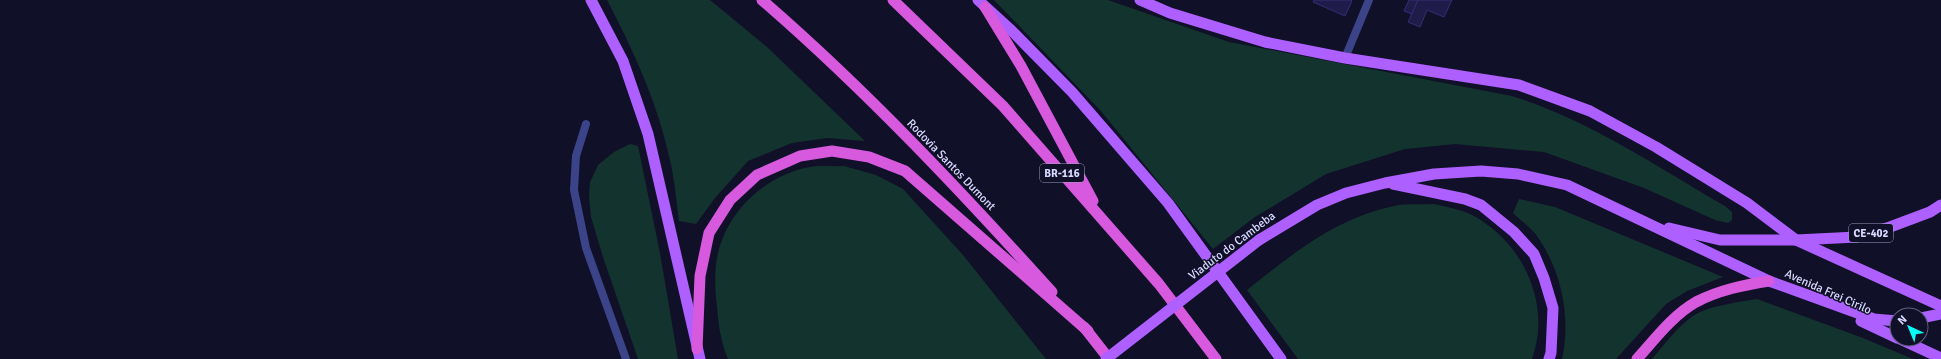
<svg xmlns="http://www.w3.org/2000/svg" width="1941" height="359" font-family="Signika,sans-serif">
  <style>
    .green { fill: #13332e }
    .building { fill: #1f1c4a; stroke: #322e77 }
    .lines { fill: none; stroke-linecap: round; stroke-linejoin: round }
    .service { stroke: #3b4389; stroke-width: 8 }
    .minor { stroke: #3b4389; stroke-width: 8 }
    .primary { stroke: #ad5fff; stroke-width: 11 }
    .trunk { stroke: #d659de; stroke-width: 11 }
    .primary-bridge { stroke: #ad5fff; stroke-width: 11 }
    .labels { text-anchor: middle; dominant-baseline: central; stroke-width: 3; stroke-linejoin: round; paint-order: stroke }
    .shield { fill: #111029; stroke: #9c9dbf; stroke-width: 1 }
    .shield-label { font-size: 11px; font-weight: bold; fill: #d8d9ff }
    .street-label { font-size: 12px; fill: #d8d9ff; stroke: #111029 }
  </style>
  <rect width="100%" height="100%" fill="#111029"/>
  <g class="green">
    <path d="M607,0h103l57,47 98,94 -38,-3 -35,5 -44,18 -33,37 -19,26 -17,-3c-3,-23 -5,-47 -11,-69 -12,-53 -36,-104 -61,-152z"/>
    <path d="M994,0h114l121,42 283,54c77,24 144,70 213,110l7,6v8l-4,3 -13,-3 -71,-32 -100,-36 -89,-8 -50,5 -79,25 -71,43 -42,32 -112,-138z"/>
    <polygon points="630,144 638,146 660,253 678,359 638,359 603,257 591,217 589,197 590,182 598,165 614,152"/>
    <path d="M844,166l32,9 27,14 60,66 83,104h-318c-7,-16 -10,-36 -11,-53 -3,-22 -3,-46 5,-66 14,-37 49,-66 88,-73 11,-2 23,0 34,-1z"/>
    <path d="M1519,199l36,8 168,70 -36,14 -21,13 -50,55h-54c9,-40 0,-86 -23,-120 -6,-10 -18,-18 -26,-26z"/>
    <path d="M1434,204c12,3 27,5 38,11 51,27 80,89 60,144h-234l-51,-69c45,-36 89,-72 147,-84 13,-3 27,-1 40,-2z"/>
    <path d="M1757,299l106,39 50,21h-261c13,-15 25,-32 41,-43 14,-10 46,-14 64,-17z"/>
  </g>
  <g class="building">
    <polygon points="1314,0 1351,0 1352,1 1345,16 1313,2"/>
    <polygon points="1409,0 1418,0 1412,14 1404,11"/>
    <polygon points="1418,0 1452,0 1444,17 1427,10 1420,27 1408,22"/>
  </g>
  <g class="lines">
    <polyline class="service" points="586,124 576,156 574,190 586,248 626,359"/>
    <polyline class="minor" points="1345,58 1369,0"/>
    <g class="primary">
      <polyline points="591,0 623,61 648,134 700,359"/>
      <polyline points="978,0 1011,30 1072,92 1168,203 1281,359"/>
      <polyline points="1140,0 1170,13 1265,42 1345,58 1519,85 1590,111 1656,147 1747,203 1796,240 1941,306"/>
      <polyline points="1393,184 1465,199 1481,205 1514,232 1534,254 1544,278 1553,308 1551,353 1549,359"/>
      <polyline points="1669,228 1720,240 1796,240 1857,237 1890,227 1930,212 1941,205"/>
      <polyline points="1259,240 1317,205 1346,193 1385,183 1434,174 1481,171 1518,174 1567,185 1769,281 1874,319 1897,321"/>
      <polyline points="1921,318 1941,314"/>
      <polyline points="1861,321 1897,338"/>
      <polyline points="1900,339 1941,358"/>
    </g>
    <g class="trunk">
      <path d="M762,0c104,90 198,190 290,292"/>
      <polyline points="893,0 1003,106 1159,284 1216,359"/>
      <polyline points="985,7 1021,66 1093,201"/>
      <polyline points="1084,327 1109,359"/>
      <polyline points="697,349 700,276 709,233 730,200 757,175 800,156 832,151 869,157 905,171 1088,331"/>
      <path d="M1637,359c18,-20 36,-44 59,-57 23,-12 48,-17 73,-21"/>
    </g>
    <polyline class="primary-bridge" points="1106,359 1259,240"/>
  </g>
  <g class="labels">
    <g class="shield">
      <rect x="1040" y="164" width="44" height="18" rx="3"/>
      <rect x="1849" y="224" width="44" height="18" rx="3"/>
    </g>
    <g class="shield-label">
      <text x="1062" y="173">BR-116</text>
      <text x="1871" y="233">CE-402</text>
    </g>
    <g class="street-label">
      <text transform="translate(951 165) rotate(46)">Rodovia Santos Dumont</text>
      <text transform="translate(1232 246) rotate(-37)">Viaduto do Cambeba</text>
      <text transform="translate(1828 292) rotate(24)">Avenida Frei Cirilo</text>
    </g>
  </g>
  <g transform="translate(1909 327) rotate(316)"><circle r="19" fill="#111029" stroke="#61607f"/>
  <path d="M0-3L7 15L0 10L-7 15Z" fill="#04fff5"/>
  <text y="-6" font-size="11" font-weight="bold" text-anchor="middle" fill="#d8d9ff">N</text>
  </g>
</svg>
